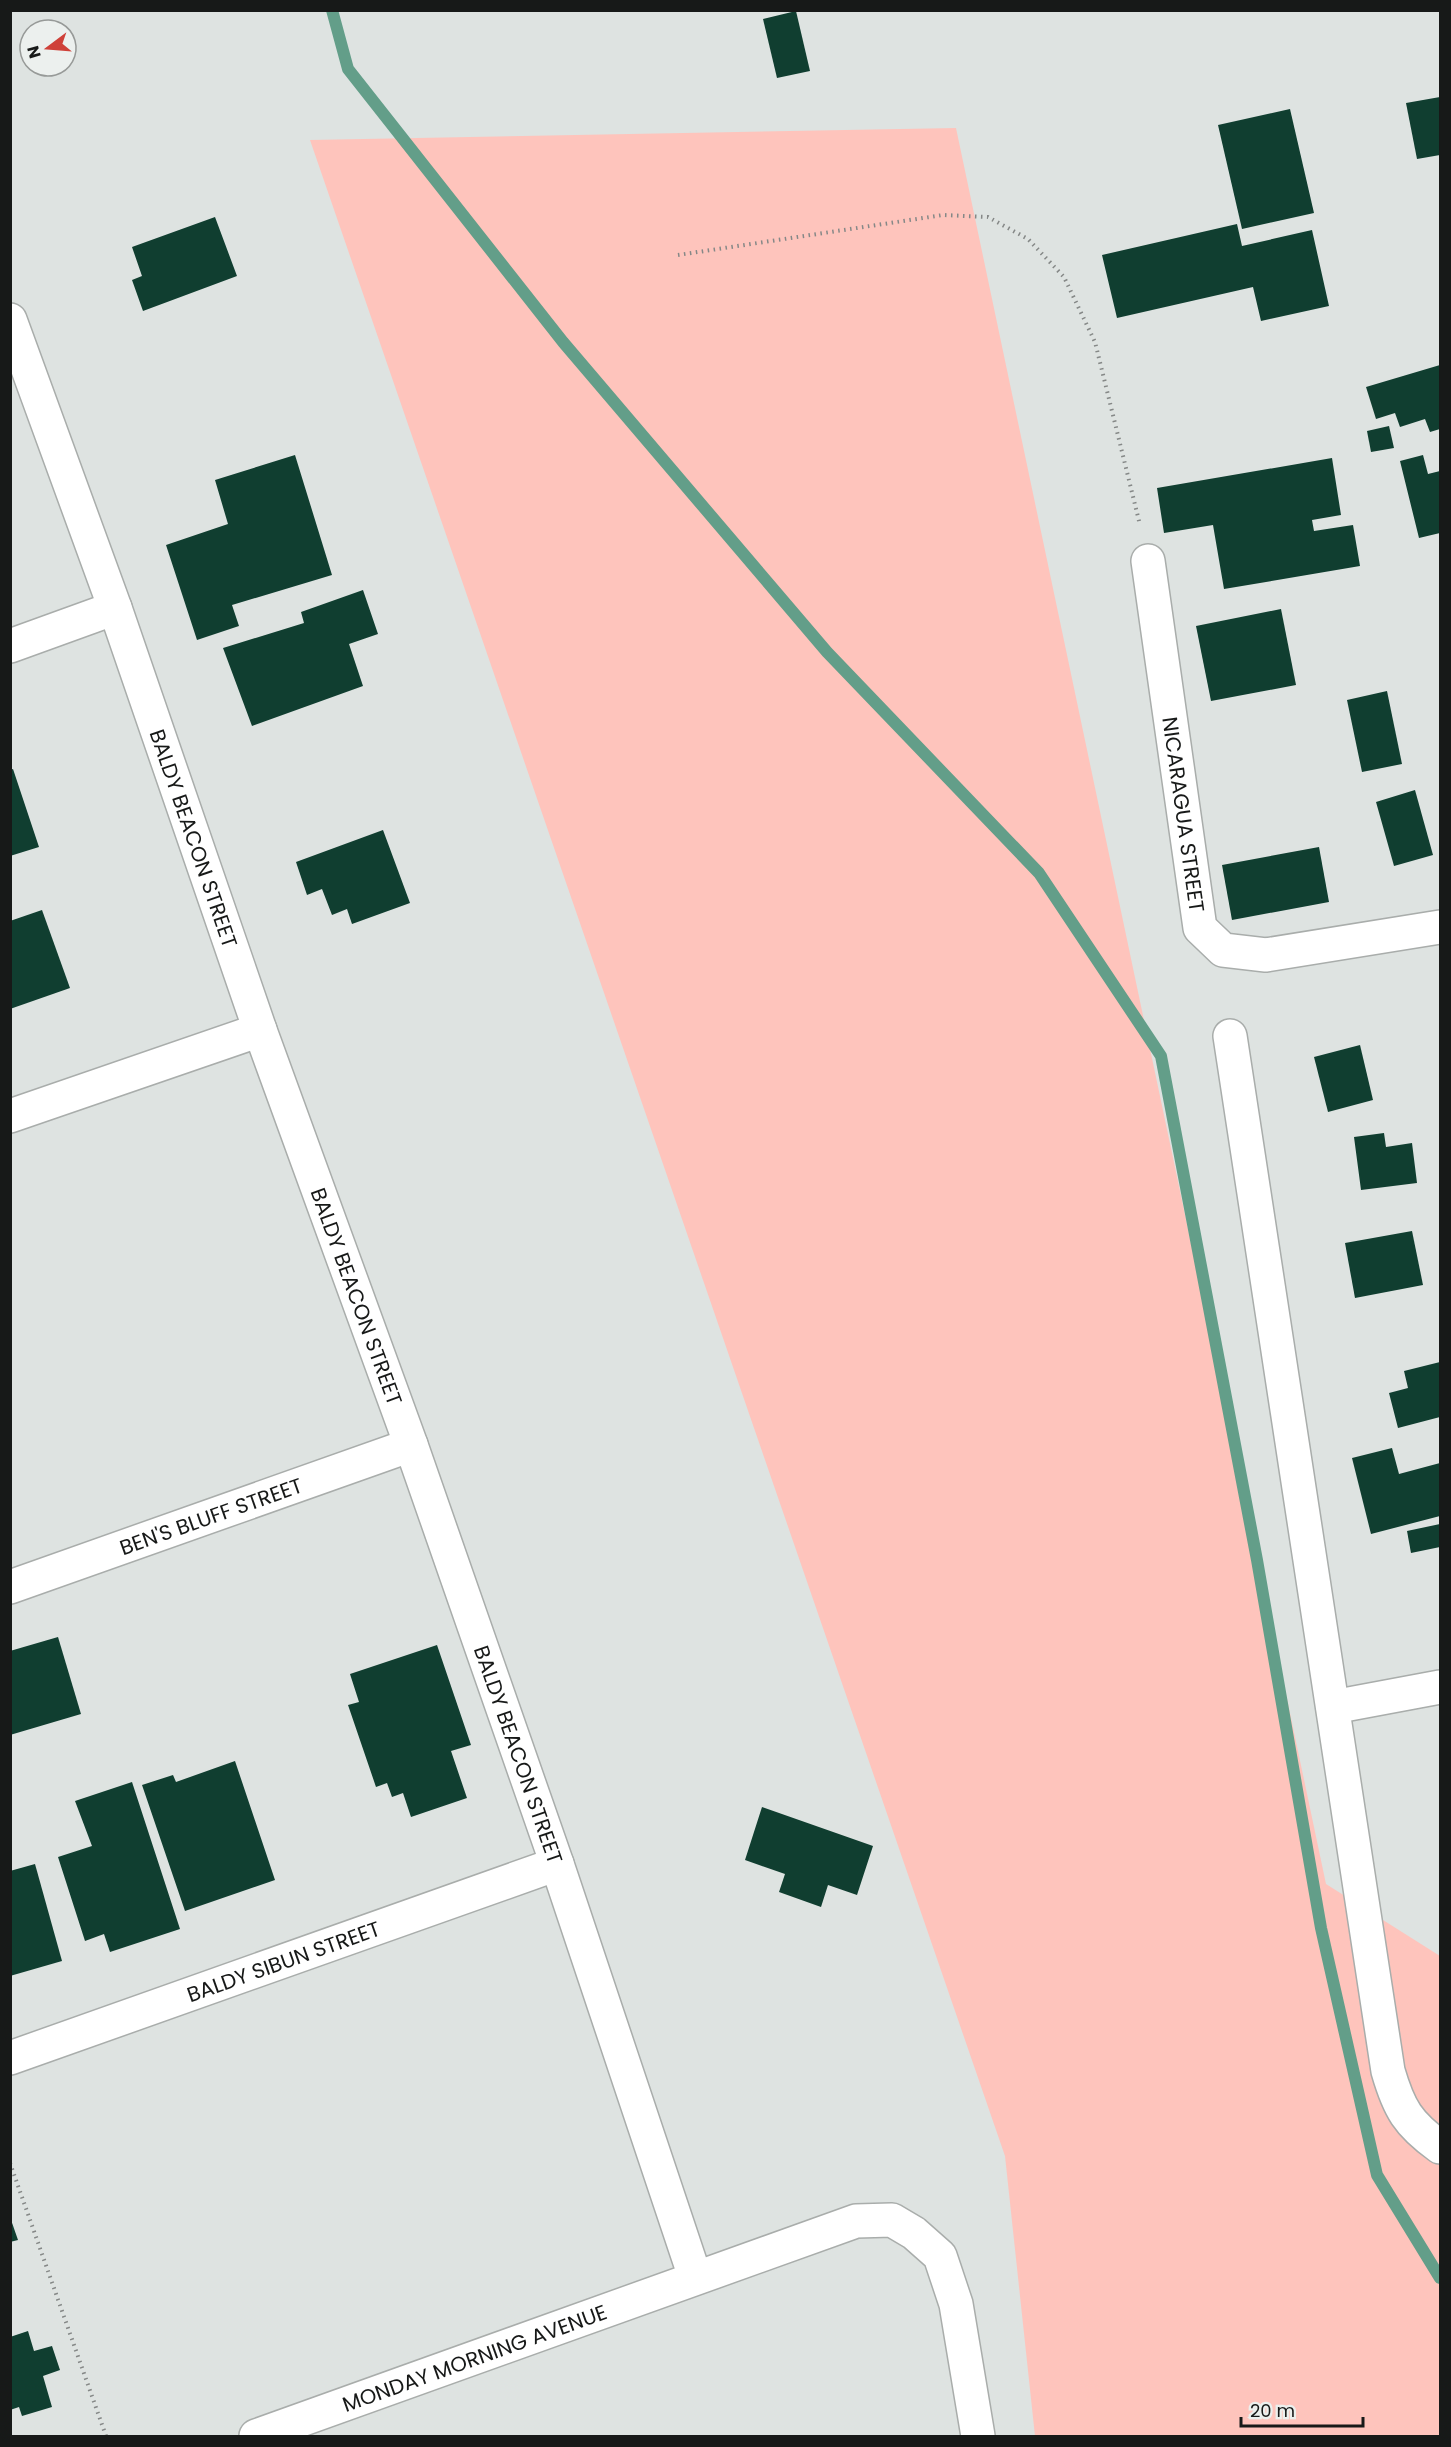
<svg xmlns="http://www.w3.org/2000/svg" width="1451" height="2447" font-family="Poppins,sans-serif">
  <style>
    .green { fill: #fec4bc }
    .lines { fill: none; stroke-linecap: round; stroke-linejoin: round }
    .stream { stroke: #639e89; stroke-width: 12 }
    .building { fill: #103e30 }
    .minor-casing { stroke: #a9adab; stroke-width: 36 }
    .path { stroke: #858887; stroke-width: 4; stroke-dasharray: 1.5 4.5; stroke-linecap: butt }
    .minor { stroke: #fff; stroke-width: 33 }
    .labels { text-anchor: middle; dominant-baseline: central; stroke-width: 6; stroke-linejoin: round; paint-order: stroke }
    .street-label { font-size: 21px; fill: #171918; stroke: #ecf0ee }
  </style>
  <rect width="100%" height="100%" fill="#dee3e1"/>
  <polygon class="green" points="956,128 1326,1884 1440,1956 1440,2436 1035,2436 1005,2156 310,140"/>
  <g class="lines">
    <polyline class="stream" points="332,10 348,69 563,342 827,652 1039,873 1161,1056 1257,1560 1321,1928 1377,2175 1440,2278"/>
  </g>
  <g class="building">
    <polygon points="796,11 810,71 777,78 763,19"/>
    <polygon points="1440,97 1440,155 1417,159 1406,103"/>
    <polygon points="1290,109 1314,213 1242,229 1218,125"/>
    <polygon points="215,217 237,276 143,311 132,280 142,276 132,247"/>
    <polygon points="1237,224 1242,246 1312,230 1329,306 1261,321 1253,287 1117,318 1102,255"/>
    <polygon points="1440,365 1440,429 1430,432 1425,419 1400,427 1395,413 1376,419 1366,387"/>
    <polygon points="1389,426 1394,448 1371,452 1367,431"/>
    <polygon points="295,455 332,575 232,605 239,626 197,640 166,545 228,524 215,480"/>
    <polygon points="1423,455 1428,474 1440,471 1440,533 1419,538 1400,461"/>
    <polygon points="1332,458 1341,515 1312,520 1314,531 1353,525 1360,566 1224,589 1213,525 1164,533 1157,488"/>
    <polygon points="363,590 378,634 349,644 363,686 252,726 223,648 304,623 301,612"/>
    <polygon points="1281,609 1296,685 1211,701 1196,626"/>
    <polygon points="1387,691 1402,764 1362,772 1347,700"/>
    <polygon points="13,769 39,847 10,856 10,770"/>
    <polygon points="1415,790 1433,855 1394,866 1376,802"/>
    <polygon points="383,830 410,903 352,924 347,909 332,915 322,889 307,895 296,862"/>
    <polygon points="1319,847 1329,902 1232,920 1222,865"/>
    <polygon points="42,910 70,988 10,1009 10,921"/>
    <polygon points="1360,1045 1373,1100 1328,1112 1314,1057"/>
    <polygon points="1384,1133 1386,1147 1412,1143 1417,1183 1361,1190 1354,1137"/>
    <polygon points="1412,1231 1423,1285 1355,1298 1345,1243"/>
    <polygon points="1440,1362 1440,1417 1398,1428 1389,1393 1408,1388 1404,1371"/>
    <polygon points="1392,1448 1399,1474 1440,1463 1440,1516 1371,1534 1352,1458"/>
    <polygon points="1440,1524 1440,1547 1411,1553 1407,1531"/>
    <polygon points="58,1637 81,1714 10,1735 10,1651"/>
    <polygon points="437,1645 471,1745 451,1751 467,1798 411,1817 403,1793 392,1797 387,1783 376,1787 348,1705 359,1702 350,1674"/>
    <polygon points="235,1761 275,1880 185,1911 142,1785 173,1775 176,1782"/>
    <polygon points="132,1782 180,1929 110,1952 104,1934 85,1941 58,1857 92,1846 75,1801"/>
    <polygon points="762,1807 873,1846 857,1895 828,1885 821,1907 779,1892 785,1874 745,1860"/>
    <polygon points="35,1864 62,1961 10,1976 10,1871"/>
    <polygon points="10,2217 18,2240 10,2242"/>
    <polygon points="28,2331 34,2351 52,2346 60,2370 43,2376 52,2407 22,2416 19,2407 10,2410 10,2337"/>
  </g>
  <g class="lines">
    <g class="minor-casing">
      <g id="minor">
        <path id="s1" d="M10,320l105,288 145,422 151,415 146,419 138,413"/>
        <path id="s2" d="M1148,561l52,367 23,22 43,5 174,-28"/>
        <polyline points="10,646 115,608"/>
        <path d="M1230,1036l158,1035c11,38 20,53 52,76"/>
        <polyline points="10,1116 260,1030"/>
        <path id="s3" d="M10,1587l401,-142"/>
        <polyline points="1333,1707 1440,1687"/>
        <path id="s4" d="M10,2058l547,-194"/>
        <path id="s5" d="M256,2436l600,-215 36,-1 22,13 26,23 16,48 22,132"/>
      </g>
    </g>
    <g class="path">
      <polyline points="678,255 943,215 988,217 1028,239 1064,277 1095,342 1140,525"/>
      <polyline points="10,2163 106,2436"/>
    </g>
    <use href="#minor" class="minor"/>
  </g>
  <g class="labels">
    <g class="street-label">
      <text stroke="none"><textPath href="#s2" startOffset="256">NICARAGUA STREET</textPath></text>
      <text stroke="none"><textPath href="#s1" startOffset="550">BALDY BEACON STREET</textPath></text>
      <text stroke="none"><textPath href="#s1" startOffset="1036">BALDY BEACON STREET</textPath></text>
      <text stroke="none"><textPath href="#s3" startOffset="213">BEN'S BLUFF STREET</textPath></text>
      <text stroke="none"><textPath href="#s1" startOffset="1522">BALDY BEACON STREET</textPath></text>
      <text stroke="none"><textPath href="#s4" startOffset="290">BALDY SIBUN STREET</textPath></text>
      <text stroke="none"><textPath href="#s5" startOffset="232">MONDAY MORNING AVENUE</textPath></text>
    </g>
  </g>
  <rect width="1451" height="2447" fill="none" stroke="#171918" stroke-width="24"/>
  <g transform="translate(48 48) rotate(254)"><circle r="28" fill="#ecf0ee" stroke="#979a98" stroke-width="1.5"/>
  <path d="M0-4.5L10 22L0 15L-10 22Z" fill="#cf4139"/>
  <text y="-9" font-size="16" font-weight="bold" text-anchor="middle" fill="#171918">N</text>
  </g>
  <path d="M1241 2417v9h122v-9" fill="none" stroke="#171918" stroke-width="3"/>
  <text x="1250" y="2417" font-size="18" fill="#171918" stroke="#ecf0ee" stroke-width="4.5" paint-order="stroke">20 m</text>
</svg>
